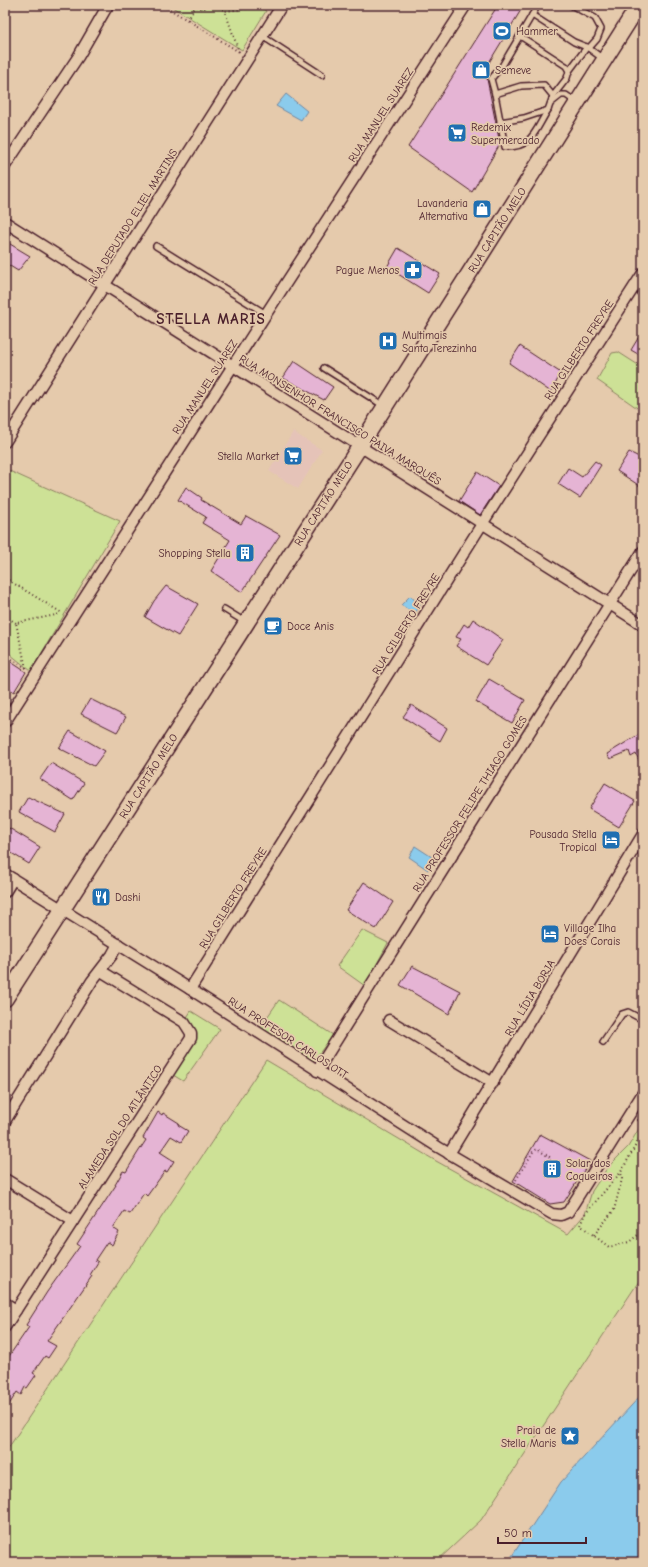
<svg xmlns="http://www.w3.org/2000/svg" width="648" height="1567" font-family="'Comic Neue',sans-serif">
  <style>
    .built { fill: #e5c3b8 }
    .green { fill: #cde196; stroke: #8c8060 }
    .water { fill: #8bcbec; stroke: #71869f }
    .building { fill: #e5b4d4; stroke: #4a1f2b }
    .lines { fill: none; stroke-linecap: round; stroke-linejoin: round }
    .lane-casing { stroke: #4a1f2b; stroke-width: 8 }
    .street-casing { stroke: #4a1f2b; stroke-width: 13 }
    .secondary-casing { stroke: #4a1f2b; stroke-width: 18 }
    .path { stroke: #4a1f2b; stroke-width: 2; stroke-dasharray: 1 3; stroke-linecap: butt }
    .lane { stroke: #e5caac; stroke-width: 5 }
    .street { stroke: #e5caac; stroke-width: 10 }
    .secondary { stroke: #e5caac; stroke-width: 15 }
    .labels { text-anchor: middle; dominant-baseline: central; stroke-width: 3.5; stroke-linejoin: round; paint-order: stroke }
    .poi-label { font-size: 11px; fill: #4a1f2b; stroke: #e5caac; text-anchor: start }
    .street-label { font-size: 11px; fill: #4a1f2b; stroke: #e5caac }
    .district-label { font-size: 15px; font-weight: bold; letter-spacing: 1px; fill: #4a1f2b; stroke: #e5caac }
  </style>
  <rect width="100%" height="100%" fill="#e5caac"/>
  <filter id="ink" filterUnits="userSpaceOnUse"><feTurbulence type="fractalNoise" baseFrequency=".025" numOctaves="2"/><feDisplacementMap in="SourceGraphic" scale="8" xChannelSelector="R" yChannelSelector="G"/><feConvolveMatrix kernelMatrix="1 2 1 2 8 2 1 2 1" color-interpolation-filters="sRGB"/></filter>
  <g filter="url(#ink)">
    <polygon class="built" points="293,432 322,450 298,489 269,471"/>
    <g class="green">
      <polygon points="169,5 256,5 266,11 242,50"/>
      <polygon points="618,352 643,368 643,412 597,380 612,353"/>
      <polygon points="5,469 120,521 31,671 5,650"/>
      <polygon points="362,930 388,943 365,986 337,966"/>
      <polygon points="279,1000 333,1035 312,1063 259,1029"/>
      <polygon points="191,1011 220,1029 183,1081 173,1075 196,1035 186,1019"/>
      <polygon points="266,1060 436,1161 568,1234 585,1214 592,1191 608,1167 628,1147 643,1122 643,1275 481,1520 436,1562 5,1562 5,1453"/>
    </g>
    <g class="water">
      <polygon points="286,94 307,111 301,120 276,106"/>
      <polygon points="410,596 420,604 415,614 401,605"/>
      <polygon points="415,846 435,859 428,870 409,857"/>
      <polygon points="643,1393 643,1562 508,1562 561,1482"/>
    </g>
    <g class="building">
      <polygon points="498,5 524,5 485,69 500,144 472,192 408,147"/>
      <polygon points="5,241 30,256 18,271 5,263"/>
      <polygon points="398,248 440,274 428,293 387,267"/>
      <polygon points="643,330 643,357 631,350"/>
      <polygon points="520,346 561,373 551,392 509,363"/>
      <polygon points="294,361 333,387 324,400 283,378"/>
      <polygon points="629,452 643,459 643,488 617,471"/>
      <polygon points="595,461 601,465 580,498 558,484 568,468 582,477"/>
      <polygon points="477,472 499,486 480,515 459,501"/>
      <polygon points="186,487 202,498 201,500 241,524 246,516 280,535 242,592 211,571 230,540 202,523 206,517 178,500"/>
      <polygon points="166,586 198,604 178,636 145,617 154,601"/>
      <polygon points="473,619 503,640 486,665 456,646 461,639 456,637 464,624 468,627"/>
      <polygon points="5,658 26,672 14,692 5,686"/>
      <polygon points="489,679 525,700 512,723 476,702"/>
      <polygon points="90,699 126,717 117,732 81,714"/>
      <polygon points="411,705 447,728 440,741 403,717"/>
      <polygon points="70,731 105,751 94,766 59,748"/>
      <polygon points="643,732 643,769 636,754 631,757 629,751 610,759 607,754"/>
      <polygon points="51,763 84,783 73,800 40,779"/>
      <polygon points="605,783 635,801 619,827 589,809"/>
      <polygon points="28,797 65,814 55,832 19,812"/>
      <polygon points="9,828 40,847 29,864 5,849 5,834"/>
      <polygon points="364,882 393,902 376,929 346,910"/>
      <polygon points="412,966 460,991 449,1014 400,985"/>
      <polygon points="158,1112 162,1115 163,1113 179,1123 178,1125 188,1131 181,1142 171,1136 160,1152 174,1161 167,1172 165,1171 147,1196 144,1193 130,1214 124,1211 113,1228 119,1232 112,1245 107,1242 95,1260 98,1262 90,1275 92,1276 47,1341 56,1346 48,1358 45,1356 33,1373 36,1375 27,1388 25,1387 21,1395 17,1392 5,1411 5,1362 29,1327 26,1325 47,1292 80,1246 77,1244 116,1185 115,1185 123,1171 126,1172 137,1154 146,1140 143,1138"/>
      <polygon points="540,1134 590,1161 564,1202 550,1204 513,1181"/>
    </g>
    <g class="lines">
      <g class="lane-casing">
        <g id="lane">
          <polyline points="532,15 574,42 589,48 597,39 601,29 595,18 571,5"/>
          <polyline points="262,36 322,75"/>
          <polyline points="520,36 566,66 569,71 567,78 553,96"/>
          <polyline points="569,71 587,47 602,58"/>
          <path d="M495,94l10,53c28,1 30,-17 43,-37"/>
          <polyline points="551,103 561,95 566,95 576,102"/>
          <polyline points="500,122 524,118 548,110 553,96 544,85 521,86 495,94 491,79 502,66 538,5"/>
          <polyline points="156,246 266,314"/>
          <polyline points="324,368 384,406"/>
          <polyline points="224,609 245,622"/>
          <polyline points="603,1042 622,1014 628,1012 643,1020"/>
        </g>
      </g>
      <g class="street-casing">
        <g id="street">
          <polyline points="5,166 78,57 108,5"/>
          <polyline points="5,222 643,625"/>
          <polyline points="5,442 282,5"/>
          <polyline points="5,722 266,314 466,5"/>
          <polyline points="5,874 190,989 438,1147 552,1214 561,1215 568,1212 643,1093"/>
          <polyline points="5,892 13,879"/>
          <polyline points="190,989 482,524 643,273"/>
          <polyline points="389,1020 493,1083"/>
          <polyline points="317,1071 643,551"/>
          <polyline points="5,1121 92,981 112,955 118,944"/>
          <polyline points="449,1154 643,834"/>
          <polyline points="5,1179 73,1221"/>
          <polyline points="5,1303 16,1310"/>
          <polyline points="5,1327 191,1038 191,1033 184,1022 101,971"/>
        </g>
      </g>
      <g class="secondary-casing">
        <g id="secondary">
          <path id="s1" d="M5,999l355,-553 279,-441"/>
        </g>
      </g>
      <g class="path">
        <polyline points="163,5 241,53"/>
        <polyline points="193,5 203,9 211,5"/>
        <polyline points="216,5 225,11"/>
        <polyline points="188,20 195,7"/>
        <polyline points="239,52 225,11 268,6"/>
        <polyline points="5,578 62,613"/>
        <polyline points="5,616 16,623"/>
        <polyline points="5,655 26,668"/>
        <polyline points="26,668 16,623 61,614"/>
        <polyline points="637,1120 643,1123"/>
        <polyline points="643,1132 621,1172 585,1214 580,1225 609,1247 629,1242 643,1231"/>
        <polyline points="516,1180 533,1152 537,1149 551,1158 549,1162"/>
        <polyline points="594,1235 614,1210 622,1179 621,1172"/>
      </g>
      <use href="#lane" class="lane"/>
      <use href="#street" class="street"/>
      <use href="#secondary" class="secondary"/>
    </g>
  </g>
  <defs>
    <g id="stadium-square" transform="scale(1)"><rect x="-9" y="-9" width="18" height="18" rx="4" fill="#1f6fb2" stroke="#e5caac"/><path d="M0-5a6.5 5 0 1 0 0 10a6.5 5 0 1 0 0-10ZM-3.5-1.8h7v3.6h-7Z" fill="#fff"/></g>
    <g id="shop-square" transform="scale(1)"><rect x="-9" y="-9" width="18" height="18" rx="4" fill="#1f6fb2" stroke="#e5caac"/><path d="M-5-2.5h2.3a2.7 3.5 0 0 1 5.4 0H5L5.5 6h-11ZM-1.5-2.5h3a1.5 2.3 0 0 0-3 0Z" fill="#fff"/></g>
    <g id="supermarket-square" transform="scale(1)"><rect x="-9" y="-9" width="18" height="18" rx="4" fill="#1f6fb2" stroke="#e5caac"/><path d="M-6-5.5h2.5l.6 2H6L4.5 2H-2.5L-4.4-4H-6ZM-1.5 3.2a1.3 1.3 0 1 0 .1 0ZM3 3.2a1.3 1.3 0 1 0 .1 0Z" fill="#fff"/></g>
    <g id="pharmacy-square" transform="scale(1)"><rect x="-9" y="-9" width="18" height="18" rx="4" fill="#1f6fb2" stroke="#e5caac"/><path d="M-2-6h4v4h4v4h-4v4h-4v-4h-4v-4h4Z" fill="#fff"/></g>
    <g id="hospital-square" transform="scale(1)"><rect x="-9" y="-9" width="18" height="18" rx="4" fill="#1f6fb2" stroke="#e5caac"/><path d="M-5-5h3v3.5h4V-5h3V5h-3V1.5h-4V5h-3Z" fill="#fff"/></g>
    <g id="building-square" transform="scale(1)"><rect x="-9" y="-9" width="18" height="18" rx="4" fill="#1f6fb2" stroke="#e5caac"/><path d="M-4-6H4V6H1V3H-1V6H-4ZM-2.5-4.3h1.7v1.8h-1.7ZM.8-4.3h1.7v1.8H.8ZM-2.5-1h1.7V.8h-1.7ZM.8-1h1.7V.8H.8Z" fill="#fff"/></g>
    <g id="cafe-square" transform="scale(1)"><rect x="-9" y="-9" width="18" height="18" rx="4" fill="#1f6fb2" stroke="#e5caac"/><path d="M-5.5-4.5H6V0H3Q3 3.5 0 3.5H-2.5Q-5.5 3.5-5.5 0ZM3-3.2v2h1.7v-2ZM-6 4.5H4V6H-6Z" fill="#fff"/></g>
    <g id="hotel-square" transform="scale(1)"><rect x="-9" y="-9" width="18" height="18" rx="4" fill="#1f6fb2" stroke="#e5caac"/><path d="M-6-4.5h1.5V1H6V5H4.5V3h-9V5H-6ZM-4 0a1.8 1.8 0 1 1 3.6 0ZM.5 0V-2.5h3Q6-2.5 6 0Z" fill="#fff"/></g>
    <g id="restaurant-square" transform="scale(1)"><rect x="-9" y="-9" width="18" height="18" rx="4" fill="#1f6fb2" stroke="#e5caac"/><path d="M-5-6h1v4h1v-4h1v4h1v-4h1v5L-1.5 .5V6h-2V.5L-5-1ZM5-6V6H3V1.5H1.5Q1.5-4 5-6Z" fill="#fff"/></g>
    <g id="sight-square" transform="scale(1)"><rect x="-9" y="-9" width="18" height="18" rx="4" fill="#1f6fb2" stroke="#e5caac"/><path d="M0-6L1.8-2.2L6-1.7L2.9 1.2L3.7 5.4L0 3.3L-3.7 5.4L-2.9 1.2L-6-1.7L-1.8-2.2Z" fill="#fff"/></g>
  </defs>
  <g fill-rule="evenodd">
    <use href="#stadium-square" x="502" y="31"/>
    <use href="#shop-square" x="481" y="70"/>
    <use href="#supermarket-square" x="457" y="133"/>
    <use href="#shop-square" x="482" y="209"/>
    <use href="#pharmacy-square" x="413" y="270"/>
    <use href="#hospital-square" x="388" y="341"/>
    <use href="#supermarket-square" x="293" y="456"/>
    <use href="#building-square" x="245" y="553"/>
    <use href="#cafe-square" x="273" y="626"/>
    <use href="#hotel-square" x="611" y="840"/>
    <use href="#restaurant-square" x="101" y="897"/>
    <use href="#hotel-square" x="550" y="934"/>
    <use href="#building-square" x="552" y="1169"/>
    <use href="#sight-square" x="570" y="1436"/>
  </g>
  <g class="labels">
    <g class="poi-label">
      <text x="516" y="31">Hammer</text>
      <text x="495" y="70">Semeve</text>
      <text x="471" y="127">Redemix<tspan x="471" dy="13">Supermercado</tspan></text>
      <text x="468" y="203" text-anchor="end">Lavanderia<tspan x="468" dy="13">Alternativa</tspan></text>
      <text x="399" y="270" text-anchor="end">Pague Menos</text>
      <text x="402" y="335">Multimais<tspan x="402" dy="13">Santa Terezinha</tspan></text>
      <text x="279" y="456" text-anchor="end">Stella Market</text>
      <text x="231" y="553" text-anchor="end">Shopping Stella</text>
      <text x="287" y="626">Doce Anis</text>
      <text x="597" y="834" text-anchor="end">Pousada Stella<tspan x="597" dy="13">Tropical</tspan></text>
      <text x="115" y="897">Dashi</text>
      <text x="564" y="928">Village Ilha<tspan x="564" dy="13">Does Corais</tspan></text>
      <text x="566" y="1163">Solar dos<tspan x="566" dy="13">Coqueiros</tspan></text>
      <text x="556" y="1430" text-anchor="end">Praia de<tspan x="556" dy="13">Stella Maris</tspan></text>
    </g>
    <g class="street-label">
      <text transform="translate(381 115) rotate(-57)">RUA MANUEL SUAREZ</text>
      <text transform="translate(133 217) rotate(-58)">RUA DEPUTADO ELIEL MARTINS</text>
      <text stroke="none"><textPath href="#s1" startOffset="913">RUA CAPITÃO MELO</textPath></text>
      <text transform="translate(579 350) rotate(-57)">RUA GILBERTO FREYRE</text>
      <text transform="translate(205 387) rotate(-57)">RUA MANUEL SUAREZ</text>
      <text transform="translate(340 420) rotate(32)">RUA MONSENHOR FRANCISCO PAIVA MARQUÊS</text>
      <text stroke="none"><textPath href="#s1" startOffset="589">RUA CAPITÃO MELO</textPath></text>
      <text transform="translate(406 624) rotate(-58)">RUA GILBERTO FREYRE</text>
      <text stroke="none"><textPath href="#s1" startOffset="265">RUA CAPITÃO MELO</textPath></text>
      <text transform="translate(470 804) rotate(-58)">RUA PROFESSOR FELIPE THIAGO GOMES</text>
      <text transform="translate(233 898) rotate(-58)">RUA GILBERTO FREYRE</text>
      <text transform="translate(530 998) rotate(-59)">RUA LÍDIA BORJA</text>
      <text transform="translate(288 1038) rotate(33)">RUA PROFESOR CARLOS OTT</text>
      <text transform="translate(120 1127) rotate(-57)">ALAMEDA SOL DO ATLÂNTICO</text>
    </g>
    <g class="district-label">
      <text x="211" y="319">STELLA MARIS</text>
    </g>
  </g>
  <rect width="648" height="1567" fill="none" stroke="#e5caac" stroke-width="20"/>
  <rect x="10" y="10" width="628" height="1547" fill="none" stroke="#4a1f2b" stroke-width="1.5" filter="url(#ink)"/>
  <path d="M498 1537v6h88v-6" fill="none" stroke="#4a1f2b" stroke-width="2"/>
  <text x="504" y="1537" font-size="12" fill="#4a1f2b" stroke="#e5caac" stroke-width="3" paint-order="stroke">50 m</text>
</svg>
